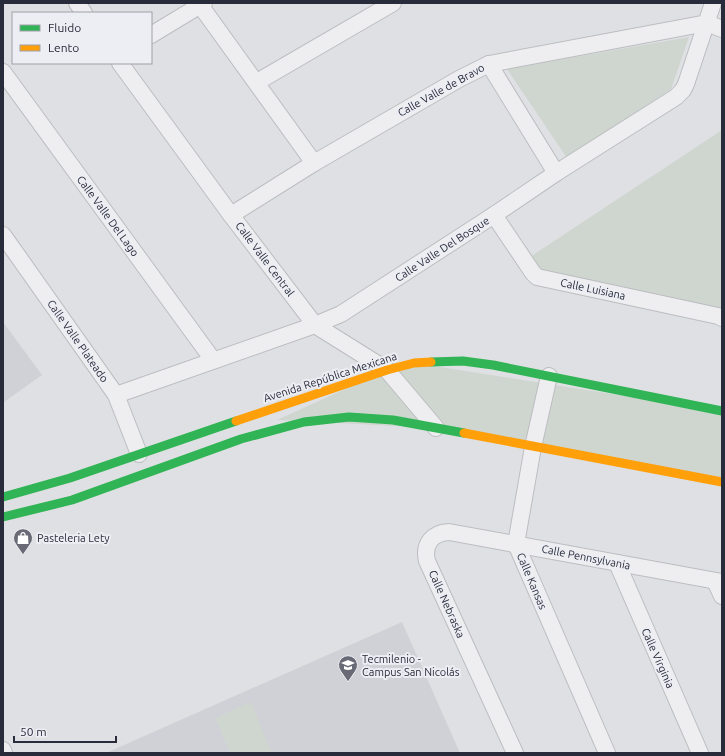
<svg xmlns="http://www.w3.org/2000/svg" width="725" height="756" font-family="Ubuntu,sans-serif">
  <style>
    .built { fill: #cfd1d7 }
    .green { fill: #ced6cf }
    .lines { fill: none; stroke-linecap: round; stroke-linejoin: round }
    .street-casing { stroke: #bcbdc0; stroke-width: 18 }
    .street { stroke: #eeeef0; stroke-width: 16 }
    .fast { stroke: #30b455; stroke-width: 9 }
    .slow { stroke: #ff9f0a; stroke-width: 9 }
    .labels { text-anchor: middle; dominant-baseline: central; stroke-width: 4; stroke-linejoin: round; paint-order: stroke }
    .street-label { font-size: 11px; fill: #282b3a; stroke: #eceef3 }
    .poi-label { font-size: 11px; fill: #282b3a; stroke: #eceef3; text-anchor: start }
  </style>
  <rect width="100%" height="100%" fill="#dfe0e3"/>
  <g class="built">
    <polygon points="3,322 42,375 4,402 3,400"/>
    <polygon points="402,622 460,753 106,753"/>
  </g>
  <g class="green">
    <polygon points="689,37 671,89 567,158 507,69"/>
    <polygon points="722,130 722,319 540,278 524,261"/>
    <polygon points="414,363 722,411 722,484 436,428 277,420 387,370"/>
    <polygon points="251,702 272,753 230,753 215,718"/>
  </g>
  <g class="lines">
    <g class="street-casing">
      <g id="street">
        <polyline points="77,3 84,13"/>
        <polyline points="200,5 314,163"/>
        <polyline points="151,35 204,3"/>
        <polyline points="120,63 231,215 315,325 387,370 436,428"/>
        <polyline points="489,64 556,173"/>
        <polyline points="3,72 213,360"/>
        <polyline points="257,82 393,3"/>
        <polyline points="231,215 314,163 459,79 489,64 707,23 722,29"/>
        <polyline points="494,215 533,273 537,277 718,316 722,318"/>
        <polyline points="3,235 116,395 139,454"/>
        <polyline points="549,376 533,447 516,544 607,753"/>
        <polyline points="116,395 315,325 341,314 494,215 556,173 676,97 683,90 686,84 713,3"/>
        <polyline points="617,563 700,753"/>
        <polyline points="715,581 722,596"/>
        <polyline points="3,750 4,753"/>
        <path d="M515,753l-88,-192c-4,-17 5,-28 22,-29l273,50"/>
      </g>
    </g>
    <use href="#street" class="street"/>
    <g class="fast">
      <polyline points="431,362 463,361 493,365 722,411"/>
      <polyline points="3,497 70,478 236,421"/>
      <polyline points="3,517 72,500 241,439 304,422 349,417 393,420 464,433"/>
    </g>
    <g class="slow">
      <polyline points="236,421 387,370 414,363 431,362"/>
      <polyline points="464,433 722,482"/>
    </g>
  </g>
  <defs>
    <g id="shop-pin" transform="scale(1)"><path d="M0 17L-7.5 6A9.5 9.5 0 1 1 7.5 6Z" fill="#686a75" stroke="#eceef3"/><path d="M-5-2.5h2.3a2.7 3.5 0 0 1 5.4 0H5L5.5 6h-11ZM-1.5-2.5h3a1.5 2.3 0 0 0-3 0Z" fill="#fff"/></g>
    <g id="university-pin" transform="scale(1)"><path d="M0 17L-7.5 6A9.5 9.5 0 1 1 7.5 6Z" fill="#686a75" stroke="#eceef3"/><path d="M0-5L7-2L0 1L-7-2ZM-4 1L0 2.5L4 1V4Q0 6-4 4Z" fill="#fff"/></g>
  </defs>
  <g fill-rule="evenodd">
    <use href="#shop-pin" x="23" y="538"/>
    <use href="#university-pin" x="348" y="665"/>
  </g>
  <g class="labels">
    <g class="street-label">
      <text transform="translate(441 90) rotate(-29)">Calle Valle de Bravo</text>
      <text transform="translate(108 216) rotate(54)">Calle Valle Del Lago</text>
      <text transform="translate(442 249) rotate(-33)">Calle Valle Del Bosque</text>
      <text transform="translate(265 259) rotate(53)">Calle Valle Central</text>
      <text transform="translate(593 289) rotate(12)">Calle Luisiana</text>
      <text transform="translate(78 341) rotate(55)">Calle Valle Plateado</text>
      <text transform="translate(330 377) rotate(-18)">Avenida República Mexicana</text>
      <text transform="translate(586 557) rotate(11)">Calle Pennsylvania</text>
      <text transform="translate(532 581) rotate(67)">Calle Kansas</text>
      <text transform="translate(447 604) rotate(66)">Calle Nebraska</text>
      <text transform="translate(658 658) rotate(66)">Calle Virginia</text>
    </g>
    <g class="poi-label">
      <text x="37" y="538">Pasteleria Lety</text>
      <text x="362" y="659">Tecmilenio -<tspan x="362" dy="13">Campus San Nicolás</tspan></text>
    </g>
  </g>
  <rect width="725" height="756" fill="none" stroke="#282b3a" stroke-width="8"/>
  <rect x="12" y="12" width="140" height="52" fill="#eceef3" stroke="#9ea0a9"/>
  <rect x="20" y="25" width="20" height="6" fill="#30b455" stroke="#9ea0a9"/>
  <text x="48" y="32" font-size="12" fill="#282b3a">Fluido</text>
  <rect x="20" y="45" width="20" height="6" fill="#ff9f0a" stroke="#9ea0a9"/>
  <text x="48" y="52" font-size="12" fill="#282b3a">Lento</text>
  <path d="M14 736v6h102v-6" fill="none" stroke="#282b3a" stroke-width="2"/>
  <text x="20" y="736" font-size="12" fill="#282b3a" stroke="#eceef3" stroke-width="3" paint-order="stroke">50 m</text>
</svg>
